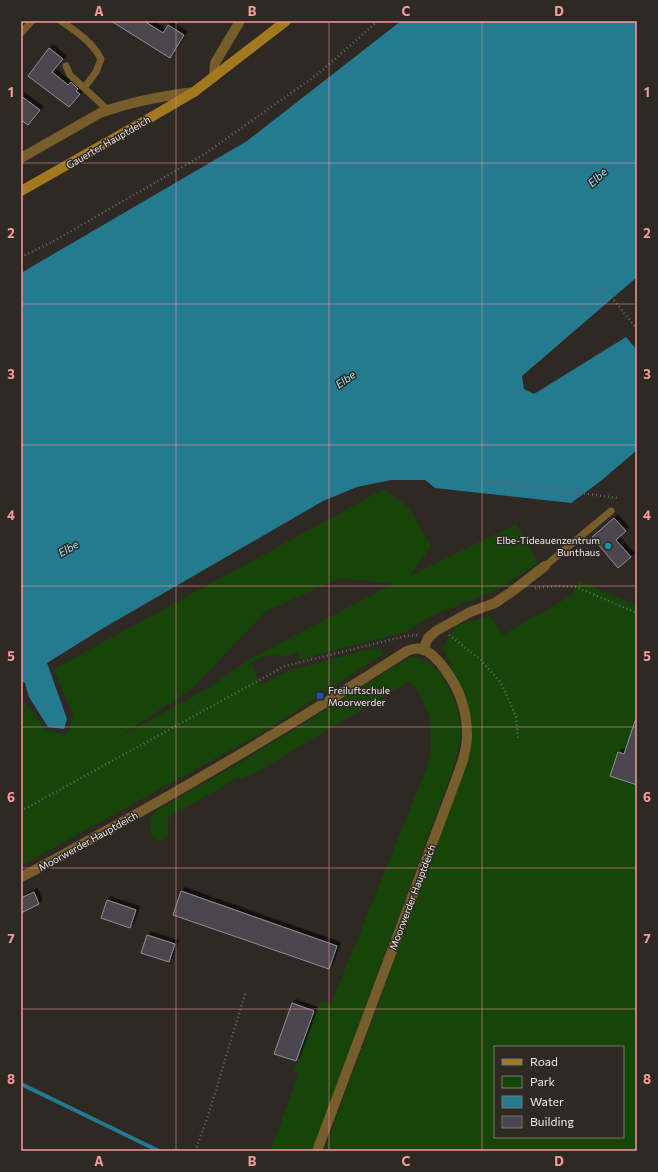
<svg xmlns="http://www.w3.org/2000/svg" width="658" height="1172" font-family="Commissioner,sans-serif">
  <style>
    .green { fill: #174409; fill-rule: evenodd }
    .water { fill: #247a8f }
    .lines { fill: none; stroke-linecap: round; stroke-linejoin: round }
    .stream { stroke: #247a8f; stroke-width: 4 }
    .building { fill: #48474e; stroke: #8f8e96; filter: url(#shadow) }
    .path { stroke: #6d6864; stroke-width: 2.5; stroke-dasharray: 1 3; stroke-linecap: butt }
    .lane { stroke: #775d2c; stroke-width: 7 }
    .street { stroke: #775d2c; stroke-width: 10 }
    .secondary { stroke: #a2791f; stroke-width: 10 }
    .grid { fill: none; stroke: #f59b9c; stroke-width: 1; stroke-opacity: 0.55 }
    .culture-dot { fill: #0f9aa8; stroke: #2f2924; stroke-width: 1.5 }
    .transit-dot { fill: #1a4fb4; stroke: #2f2924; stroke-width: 1.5 }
    .labels { text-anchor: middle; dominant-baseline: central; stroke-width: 3; stroke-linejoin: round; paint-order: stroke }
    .street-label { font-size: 10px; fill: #ede9e6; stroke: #2f2924 }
    .poi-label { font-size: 10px; fill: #ede9e6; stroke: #2f2924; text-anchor: end }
    .water-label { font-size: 11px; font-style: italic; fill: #97e5fb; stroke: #2f2924 }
    .neatline { fill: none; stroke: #f59b9c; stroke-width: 1.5 }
    .grid-label { font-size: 13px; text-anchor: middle; font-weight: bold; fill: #f59b9c }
  </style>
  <defs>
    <filter id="shadow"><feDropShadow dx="3.5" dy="-3.5" stdDeviation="0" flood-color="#0009"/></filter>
  </defs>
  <rect width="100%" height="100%" fill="#2f2924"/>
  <g class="green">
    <path d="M384,489l25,19 22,38 -21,30 106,-52 22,39 -39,26 -67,27 -27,16 -116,30 11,-5 -3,-5 -10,4 -19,-1 -17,7 9,23 30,-15 88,-23 6,7 -121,78 -242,134v-169l25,33 21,5 6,-19 -19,-47zM340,578l53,6 -142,74 -43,30 -89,49 74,-49 72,-76z"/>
    <path d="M579,581l58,25v545h-313l145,-394c8,-37 -1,-60 -20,-91l2,-1 -8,-17c3,-9 9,-14 14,-23l33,-9 13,19 69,-40zM495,1047h128v90h-128z"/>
    <path d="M410,657c31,-1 50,47 51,73 0,14 -6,29 -9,42l-140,379h-42l29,-77 -5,-2 26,-71 11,3 97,-240c5,-24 5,-47 -8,-69 -3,-6 -6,-11 -12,-13l-156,93 -12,4 -1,-2 -71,41v17c-6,6 -10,7 -16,2 -3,-9 -2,-16 2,-25l94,-54z"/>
  </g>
  <polygon class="water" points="401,21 637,21 637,277 522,376 524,389 534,394 626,337 637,350 637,450 602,480 571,503 435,488 425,480 391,480 357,487 323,501 100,630 47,663 67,719 64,729 48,727 29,697 25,683 21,681 21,273 247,141"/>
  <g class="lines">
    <polyline class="stream" points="21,1084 159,1151"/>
  </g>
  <g class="building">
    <polygon points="111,21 144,21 163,33 168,25 184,35 170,58"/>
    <polygon points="49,48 63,59 52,72 68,85 71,82 78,89 76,91 80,94 69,107 28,76"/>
    <polygon points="21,96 40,110 28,125 21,120"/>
    <polygon points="614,518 626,531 616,540 631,557 618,568 592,537"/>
    <polygon points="635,721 637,721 637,785 610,776 618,752 624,754"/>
    <polygon points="181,891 337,946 329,969 173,915"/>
    <polygon points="34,892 39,904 21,913 21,898"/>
    <polygon points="107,900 136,910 130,928 101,918"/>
    <polygon points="147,935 175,944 169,962 141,953"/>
    <polygon points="292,1003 314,1011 296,1061 274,1054"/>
  </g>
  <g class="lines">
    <g class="path">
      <polyline points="21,257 52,242 203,155 318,74 378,21"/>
      <polyline points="592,297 603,287 637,329"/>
      <polyline points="473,479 618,498"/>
      <polyline points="535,588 557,586 576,587 637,613"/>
      <polyline points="449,635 481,660 501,683 516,716 518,738"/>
      <polyline points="21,811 285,666 406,636 418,635"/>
      <polyline points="636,1035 637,1036"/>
      <polyline points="195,1151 207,1119 246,991"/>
    </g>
    <g class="lane">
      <path d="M61,21c16,11 31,21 40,38l-5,13 -12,16"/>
      <polyline points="21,33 32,21"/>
      <polyline points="66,66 70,75 108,110"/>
      <polyline points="545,566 611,511"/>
    </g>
    <g class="street">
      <polyline points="214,77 215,63 240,21"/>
      <path d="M21,158l79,-45c30,-11 62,-17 94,-21"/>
      <polyline points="423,650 428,638 436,631 470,612 495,603 514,590 545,566"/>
      <path d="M21,877c32,-16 64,-35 96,-52 99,-55 195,-113 290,-174 5,-2 10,-3 15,-2 16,5 34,35 39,50 4,11 6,24 6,36 0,17 -7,34 -13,50l-137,366"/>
    </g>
    <polyline class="secondary" points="21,191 148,119 194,92 286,21"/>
  </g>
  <path class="grid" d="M176,21v1130M329,21v1130M482,21v1130M21,163h616M21,304h616M21,445h616M21,586h616M21,727h616M21,868h616M21,1009h616"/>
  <circle class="culture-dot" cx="608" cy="546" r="4"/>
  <rect class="transit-dot" x="316" y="692" width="8" height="8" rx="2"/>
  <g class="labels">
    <g class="street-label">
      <text transform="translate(108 142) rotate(-30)">Gauerter Hauptdeich</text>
      <text transform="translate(88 841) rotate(-29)">Moorwerder Hauptdeich</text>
      <text transform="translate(412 897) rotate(-69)">Moorwerder Hauptdeich</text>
    </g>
    <g class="poi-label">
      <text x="600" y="540">Elbe-Tideauenzentrum<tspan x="600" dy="12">Bunthaus</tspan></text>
      <text x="328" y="690" text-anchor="start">Freiluftschule<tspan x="328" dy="12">Moorwerder</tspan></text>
    </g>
    <g class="water-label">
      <text transform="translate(597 177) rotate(-43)">Elbe</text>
      <text transform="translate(345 379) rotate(-36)">Elbe</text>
      <text transform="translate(68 548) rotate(-30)">Elbe</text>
    </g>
  </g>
  <rect width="658" height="1172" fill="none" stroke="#2f2924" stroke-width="44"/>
  <rect x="494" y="1046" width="130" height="92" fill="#2f2924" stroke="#7b7672"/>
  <rect x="502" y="1059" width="20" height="6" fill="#a2791f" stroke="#7b7672"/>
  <text x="530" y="1066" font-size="12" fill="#ede9e6">Road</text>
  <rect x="502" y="1076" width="20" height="12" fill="#174409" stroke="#7b7672"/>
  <text x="530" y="1086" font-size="12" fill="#ede9e6">Park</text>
  <rect x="502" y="1096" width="20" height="12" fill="#247a8f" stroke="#7b7672"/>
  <text x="530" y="1106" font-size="12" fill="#ede9e6">Water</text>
  <rect x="502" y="1116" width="20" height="12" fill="#48474e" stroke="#7b7672"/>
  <text x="530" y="1126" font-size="12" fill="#ede9e6">Building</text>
  <rect x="22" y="22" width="614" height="1128" class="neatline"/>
  <g class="grid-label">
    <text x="99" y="16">A</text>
    <text x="252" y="16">B</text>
    <text x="406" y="16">C</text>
    <text x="559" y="16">D</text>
    <text x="11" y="97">1</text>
    <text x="647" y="97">1</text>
    <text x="11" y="238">2</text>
    <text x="647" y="238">2</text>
    <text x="11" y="379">3</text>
    <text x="647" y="379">3</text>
    <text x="11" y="520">4</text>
    <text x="647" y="520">4</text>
    <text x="11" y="661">5</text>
    <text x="647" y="661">5</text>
    <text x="11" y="802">6</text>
    <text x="647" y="802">6</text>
    <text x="11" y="943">7</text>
    <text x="647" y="943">7</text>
    <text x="11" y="1084">8</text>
    <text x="647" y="1084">8</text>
    <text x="99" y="1166">A</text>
    <text x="252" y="1166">B</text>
    <text x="406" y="1166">C</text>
    <text x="559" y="1166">D</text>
  </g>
</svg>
